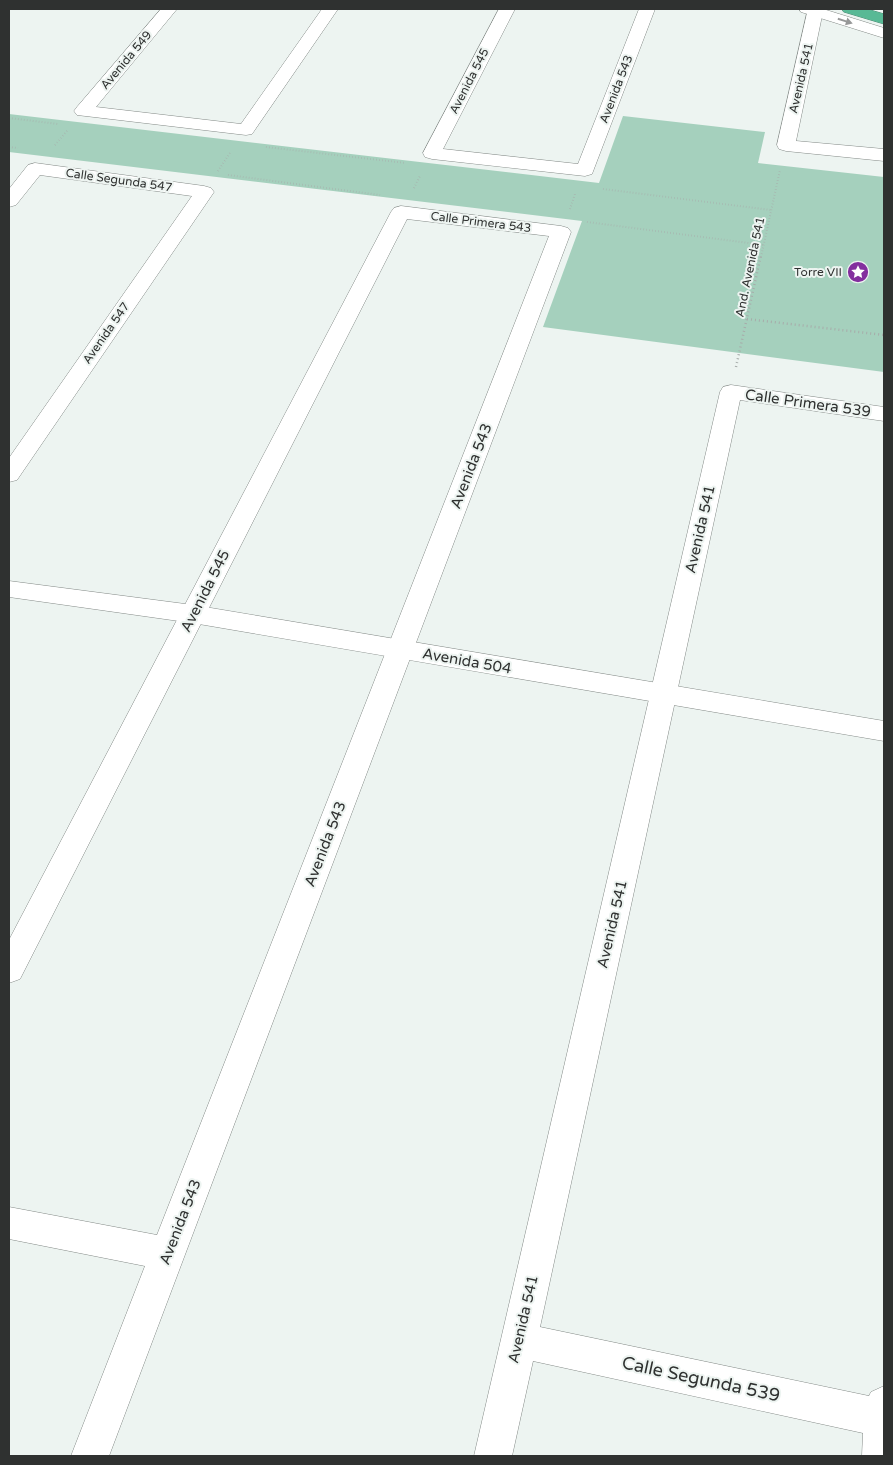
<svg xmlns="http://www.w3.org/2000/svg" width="893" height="1465" font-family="'Varela Round',sans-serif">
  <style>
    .green { fill: #a5d0bd }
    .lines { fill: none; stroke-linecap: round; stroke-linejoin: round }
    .street-casing { stroke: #848a87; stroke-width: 1 }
    .secondary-casing { stroke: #848a87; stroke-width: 1 }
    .highway-casing { stroke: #4a8972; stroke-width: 1 }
    .path-far1 { stroke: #a7acaa; stroke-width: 2; stroke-dasharray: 0.5 2.5; stroke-linecap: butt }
    .path { stroke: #a7acaa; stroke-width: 2.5; stroke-dasharray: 1 3; stroke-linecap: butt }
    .street { fill: #fff; fill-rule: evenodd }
    .secondary { fill: #fff; fill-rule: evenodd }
    .highway { fill: #58b995; fill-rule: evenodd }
    .oneway { fill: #979898 }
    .labels { text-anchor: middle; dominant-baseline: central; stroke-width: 4; stroke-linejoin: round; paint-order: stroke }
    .far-street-label { font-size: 12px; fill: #2f3130; stroke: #edf4f1 }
    .far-poi-label { font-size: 12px; fill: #2f3130; stroke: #edf4f1; text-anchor: end }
    .street-label { font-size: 15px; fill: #2f3130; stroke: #edf4f1 }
    .near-street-label { font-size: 18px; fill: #2f3130; stroke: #edf4f1 }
  </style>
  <rect width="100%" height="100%" fill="#edf4f1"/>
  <polygon class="green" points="9,114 599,183 623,116 765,132 758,163 884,177 884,372 543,327 582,221 9,152"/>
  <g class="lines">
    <g class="street-casing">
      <g id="street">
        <polygon points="161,9 177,9 96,107 241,124 322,9 338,9 252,134 246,135 77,115 74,111 77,107"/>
        <polygon points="499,9 515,9 443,149 578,164 639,9 655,9 592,174 585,176 432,159 425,157 423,153"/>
        <polygon points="808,9 822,9 823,11 796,141 884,149 884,161 786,151 779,149 777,145"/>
        <polygon points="35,163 204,186 211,188 214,192 17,480 9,482 9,458 192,196 40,175 16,205 9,207 9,189 28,165"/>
        <polygon points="401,206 561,226 568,228 571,232 109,1456 71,1456 145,1266 9,1239 9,1207 157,1235 549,236 407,219 20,979 9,983 9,940 391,212 394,208"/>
        <polygon points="731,385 884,407 884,421 740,400 540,1327 869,1396 871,1392 884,1386 884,1456 862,1456 863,1433 533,1361 512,1456 474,1456 720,392 723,387"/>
      </g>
    </g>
    <g class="secondary-casing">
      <g id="secondary">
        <polygon points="799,9 823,9 884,28 884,38 801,12"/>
        <polygon points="9,581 193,605 884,721 884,741 193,623 9,597"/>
      </g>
    </g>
    <g class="highway-casing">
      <polygon id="highway" points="842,9 867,9 884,14 884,24 844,12"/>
    </g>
    <g class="path-far1">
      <polyline points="9,118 58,124"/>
      <polyline points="55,145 67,131"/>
      <polyline points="9,147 18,148"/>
      <polyline points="266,147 406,163"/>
      <polyline points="218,171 230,153"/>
      <polyline points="228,175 380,195"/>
      <polyline points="414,188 420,176"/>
      <polyline points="603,189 771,210"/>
      <polyline points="570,209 575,194"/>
      <polyline points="587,222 764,245"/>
      <polyline points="761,257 780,170"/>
    </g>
    <g class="path">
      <polyline points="747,319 884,335"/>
      <polyline points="736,367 761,255"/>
    </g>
    <use href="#street" class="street"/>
    <use href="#secondary" class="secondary"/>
    <use href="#highway" class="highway"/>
  </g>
  <defs><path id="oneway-solid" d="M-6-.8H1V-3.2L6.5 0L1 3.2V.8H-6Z" transform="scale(1.25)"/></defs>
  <use class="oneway" href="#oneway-solid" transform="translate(845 21) rotate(17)"/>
  <defs>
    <g id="sight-disc" transform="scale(1.125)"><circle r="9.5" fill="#832f9e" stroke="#edf4f1"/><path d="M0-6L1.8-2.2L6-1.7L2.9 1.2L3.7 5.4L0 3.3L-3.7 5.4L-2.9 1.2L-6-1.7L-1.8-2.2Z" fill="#fff"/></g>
  </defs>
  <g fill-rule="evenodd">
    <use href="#sight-disc" x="858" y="272"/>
  </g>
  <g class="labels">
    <g class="far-street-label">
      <text transform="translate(126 60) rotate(-50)">Avenida 549</text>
      <text transform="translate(801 78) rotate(-77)">Avenida 541</text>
      <text transform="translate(469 81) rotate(-63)">Avenida 545</text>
      <text transform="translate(616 89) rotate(-69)">Avenida 543</text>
      <text transform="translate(119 180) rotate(8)">Calle Segunda 547</text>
      <text transform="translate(481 222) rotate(7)">Calle Primera 543</text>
      <text transform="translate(750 267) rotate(-78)">And. Avenida 541</text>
      <text transform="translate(106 333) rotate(-55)">Avenida 547</text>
    </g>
    <g class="far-poi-label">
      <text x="842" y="272">Torre VII</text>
    </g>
    <g class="street-label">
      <text transform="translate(808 403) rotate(8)">Calle Primera 539</text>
      <text transform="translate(471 466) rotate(-69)">Avenida 543</text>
      <text transform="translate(700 529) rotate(-77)">Avenida 541</text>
      <text transform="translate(205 591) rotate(-63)">Avenida 545</text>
      <text transform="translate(467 661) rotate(10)">Avenida 504</text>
      <text transform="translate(325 844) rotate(-69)">Avenida 543</text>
      <text transform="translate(612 924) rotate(-77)">Avenida 541</text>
      <text transform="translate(180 1222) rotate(-69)">Avenida 543</text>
      <text transform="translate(523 1319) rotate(-77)">Avenida 541</text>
    </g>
    <g class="near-street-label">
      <text transform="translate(701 1379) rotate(12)">Calle Segunda 539</text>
    </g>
  </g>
  <rect width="893" height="1465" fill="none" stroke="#2f3130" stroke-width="20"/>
</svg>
